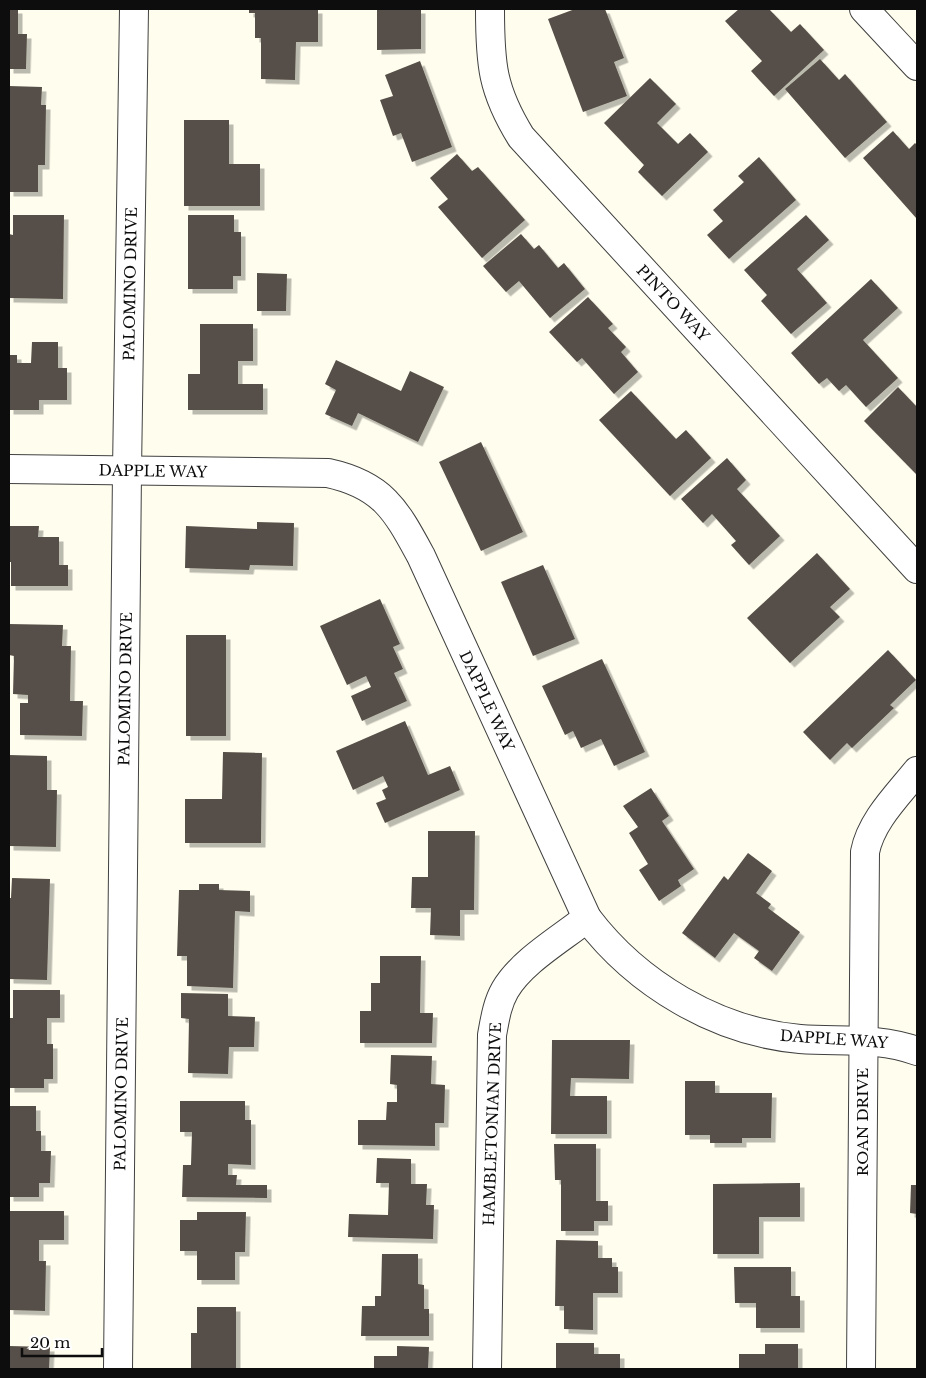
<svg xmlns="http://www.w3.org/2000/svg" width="926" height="1378" font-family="'Libre Baskerville',serif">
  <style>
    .building { fill: #564f48; filter: url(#shadow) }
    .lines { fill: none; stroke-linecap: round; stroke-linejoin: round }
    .minor-casing { stroke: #404040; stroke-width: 30 }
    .minor { stroke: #fff; stroke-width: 28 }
    .labels { text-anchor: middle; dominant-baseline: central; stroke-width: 5; stroke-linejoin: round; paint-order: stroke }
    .street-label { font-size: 15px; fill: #0d0d0d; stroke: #fff }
  </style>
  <defs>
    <filter id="shadow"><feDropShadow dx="4.5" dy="4.5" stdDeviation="0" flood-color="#0004"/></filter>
  </defs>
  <rect width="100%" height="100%" fill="#fffded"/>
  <g class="building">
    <polygon points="9,9 18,9 18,34 27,34 26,69 9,69"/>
    <polygon points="249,9 318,9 318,42 296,42 295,80 261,79 261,38 255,38 255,13 249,13"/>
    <polygon points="377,9 421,9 421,49 377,50"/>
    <polygon points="575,9 605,9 624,58 614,62 627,96 583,112 548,19"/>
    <polygon points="739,9 769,9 791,32 800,24 824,50 774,96 751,71 762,61 725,21"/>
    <polygon points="820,59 839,80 845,74 887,122 845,158 785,89"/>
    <polygon points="420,61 452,147 412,162 401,133 393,136 380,100 393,96 385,75"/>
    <polygon points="650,78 676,104 657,123 678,144 690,133 708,152 662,196 638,172 644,165 604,123"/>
    <polygon points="9,86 42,87 41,105 46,105 45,165 38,165 38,192 9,192"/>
    <polygon points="184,120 229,120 229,164 260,164 260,206 184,206"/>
    <polygon points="893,131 909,149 915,143 917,145 917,219 863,158"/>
    <polygon points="457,154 472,171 478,167 525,220 482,258 438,207 448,199 430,178"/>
    <polygon points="759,157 796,200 729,259 707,235 723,221 713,210 744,182 738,176"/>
    <polygon points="13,215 64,215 63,299 9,298 9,234 13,235"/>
    <polygon points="188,215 234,215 234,232 241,232 241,276 233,276 233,289 188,289"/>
    <polygon points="806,215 829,240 797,269 827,303 791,334 761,301 767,295 744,270"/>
    <polygon points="521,234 534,249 539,245 558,268 564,263 585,289 550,318 519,281 506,292 483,266"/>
    <polygon points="257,273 287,274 286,311 257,311"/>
    <polygon points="871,279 898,308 863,340 898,378 866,407 846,385 839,391 827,378 819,384 791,353"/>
    <polygon points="588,297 613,324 608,328 626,347 621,352 638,372 614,394 582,358 577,362 549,332"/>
    <polygon points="200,324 253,324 253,361 238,361 238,384 263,384 263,410 188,410 188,374 200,374"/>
    <polygon points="32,342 58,342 58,368 67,368 67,400 39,400 39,410 9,410 9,355 17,355 17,363 31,363"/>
    <polygon points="336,360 401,391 410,371 444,387 418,442 358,413 352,426 325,414 336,390 325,384"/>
    <polygon points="898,387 917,407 917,475 864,421"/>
    <polygon points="631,391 676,439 686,430 711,458 670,496 599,420"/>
    <polygon points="481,442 523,532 481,551 439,462"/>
    <polygon points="727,458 746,480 737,489 780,536 749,565 731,545 736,541 712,514 703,523 681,499"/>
    <polygon points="257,522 294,523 293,566 250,565 249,570 185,568 186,526 257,529"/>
    <polygon points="9,526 39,526 38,537 59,537 59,565 68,565 68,586 11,586 11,562 9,562"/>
    <polygon points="817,553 850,589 830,607 840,617 790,663 747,618"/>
    <polygon points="543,565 575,639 533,656 501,582"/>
    <polygon points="380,599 400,644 393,647 403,669 394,673 407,701 362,721 351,696 371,687 366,676 347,685 320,626"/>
    <polygon points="9,624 63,625 62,646 71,646 70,701 83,701 82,736 20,735 20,703 28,703 28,695 13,694 14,656 9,655"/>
    <rect x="186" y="635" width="40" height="101"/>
    <polygon points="888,650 916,680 890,705 894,708 852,748 847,743 830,760 803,732"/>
    <polygon points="602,659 645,752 614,766 601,739 581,748 573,731 565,735 542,686"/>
    <polygon points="405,721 428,775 450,766 460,790 385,823 376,803 386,799 382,790 388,787 383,776 353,790 336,751"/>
    <polygon points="223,752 262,753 261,843 185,843 185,799 222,799"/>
    <polygon points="9,755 47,756 47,790 57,790 56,847 9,846"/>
    <polygon points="651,788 669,816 662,821 694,869 678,880 681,886 659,901 639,870 648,864 629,833 638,827 623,806"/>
    <polygon points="428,831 475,831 474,910 460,910 460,936 430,935 431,908 411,908 412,877 428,877"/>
    <polygon points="748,853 772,871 756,893 771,904 768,908 800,932 772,971 754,958 759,951 734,933 715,958 682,933 724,876 728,880"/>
    <polygon points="12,878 50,879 47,980 9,979 9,898 11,898"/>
    <polygon points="199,884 219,884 219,890 250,891 250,912 235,911 233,988 187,986 187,956 177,956 179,890 199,890"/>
    <polygon points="380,956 421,956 420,1013 433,1013 432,1043 360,1043 360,1011 371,1011 371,983 380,983"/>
    <polygon points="13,990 60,990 60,1018 47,1018 47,1044 53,1044 53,1079 44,1079 44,1088 10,1088 9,1018 13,1018"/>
    <polygon points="181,993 228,994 228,1016 255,1017 254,1047 229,1047 228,1074 188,1073 189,1019 181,1018"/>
    <polygon points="552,1040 630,1040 629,1079 571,1078 570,1096 607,1096 607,1134 551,1134"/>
    <polygon points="391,1055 432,1056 431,1084 445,1085 444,1123 435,1123 435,1146 358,1145 358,1120 386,1120 387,1102 397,1102 397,1085 390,1084"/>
    <polygon points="685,1081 715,1081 715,1093 772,1093 771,1138 742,1138 742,1143 710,1143 710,1135 685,1135"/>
    <polygon points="180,1101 245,1101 245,1120 251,1120 251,1165 228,1164 228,1175 237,1175 236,1185 267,1185 267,1198 182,1197 183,1165 191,1165 192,1132 180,1132"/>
    <polygon points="9,1106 36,1106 36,1131 41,1131 41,1151 51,1151 50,1183 39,1183 39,1197 9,1197"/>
    <polygon points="554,1144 596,1144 596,1201 608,1201 608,1221 594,1221 594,1231 561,1231 561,1180 555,1180"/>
    <polygon points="377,1158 411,1159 411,1184 427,1184 426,1205 434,1205 433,1239 348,1237 349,1214 388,1215 389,1183 376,1183"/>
    <polygon points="800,1183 800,1217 759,1217 759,1254 713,1254 713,1184"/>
    <polygon points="911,1185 917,1185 917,1214 910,1213"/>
    <polygon points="9,1211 64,1211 64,1240 39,1240 39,1261 46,1261 45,1311 9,1310"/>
    <polygon points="197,1212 246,1212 245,1252 235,1252 235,1280 197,1280 197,1251 180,1251 180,1220 197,1220"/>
    <polygon points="556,1240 598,1241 598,1258 612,1258 612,1267 618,1267 618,1293 593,1293 593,1330 564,1329 564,1306 555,1306"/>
    <polygon points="382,1254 418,1254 418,1284 424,1285 424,1309 429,1309 429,1336 361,1336 362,1306 375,1306 375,1296 381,1296"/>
    <polygon points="734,1267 791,1267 791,1296 800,1296 800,1328 756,1328 756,1303 735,1303"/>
    <polygon points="197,1307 236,1307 236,1368 191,1369 191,1333 197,1333"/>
    <polygon points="556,1343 594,1343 594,1354 620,1354 620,1369 556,1369"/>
    <polygon points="765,1344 798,1344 798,1369 739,1369 739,1354 765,1354"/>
    <polygon points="9,1346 50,1347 49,1369 9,1369"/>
    <polygon points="397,1346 429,1347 428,1369 374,1369 374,1356 397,1356"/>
  </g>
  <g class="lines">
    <g class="minor-casing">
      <g id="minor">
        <path d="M490,9c0,55 2,81 31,128l396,432"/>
        <polyline points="864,9 917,66"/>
        <path d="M9,469l319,4c55,12 68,37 93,83l166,362c50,66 130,114 213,121 41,3 78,-2 117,12"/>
        <polyline points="118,1369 127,471 134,9"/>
        <path d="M487,1369l5,-334c3,-16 5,-31 13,-45 17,-29 56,-51 82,-72"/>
        <path d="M861,1369l4,-517c6,-31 32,-56 52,-81"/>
      </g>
    </g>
    <use href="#minor" class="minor"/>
  </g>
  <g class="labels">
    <g class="street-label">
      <text transform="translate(130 284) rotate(-89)">PALOMINO DRIVE</text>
      <text transform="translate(673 303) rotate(47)">PINTO WAY</text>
      <text transform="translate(153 471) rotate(1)">DAPPLE WAY</text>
      <text transform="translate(125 689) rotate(-89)">PALOMINO DRIVE</text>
      <text transform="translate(487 701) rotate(65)">DAPPLE WAY</text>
      <text transform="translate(834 1039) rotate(4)">DAPPLE WAY</text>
      <text transform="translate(121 1094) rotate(-89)">PALOMINO DRIVE</text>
      <text transform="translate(862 1122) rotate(-90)">ROAN DRIVE</text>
      <text transform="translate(492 1124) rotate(-88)">HAMBLETONIAN DRIVE</text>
    </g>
  </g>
  <rect width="926" height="1378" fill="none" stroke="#0d0d0d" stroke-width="20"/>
  <path d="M22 1348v8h80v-8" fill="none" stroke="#0d0d0d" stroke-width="2.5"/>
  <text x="30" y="1348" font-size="15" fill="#0d0d0d" stroke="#ffffff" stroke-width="4" paint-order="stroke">20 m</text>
</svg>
